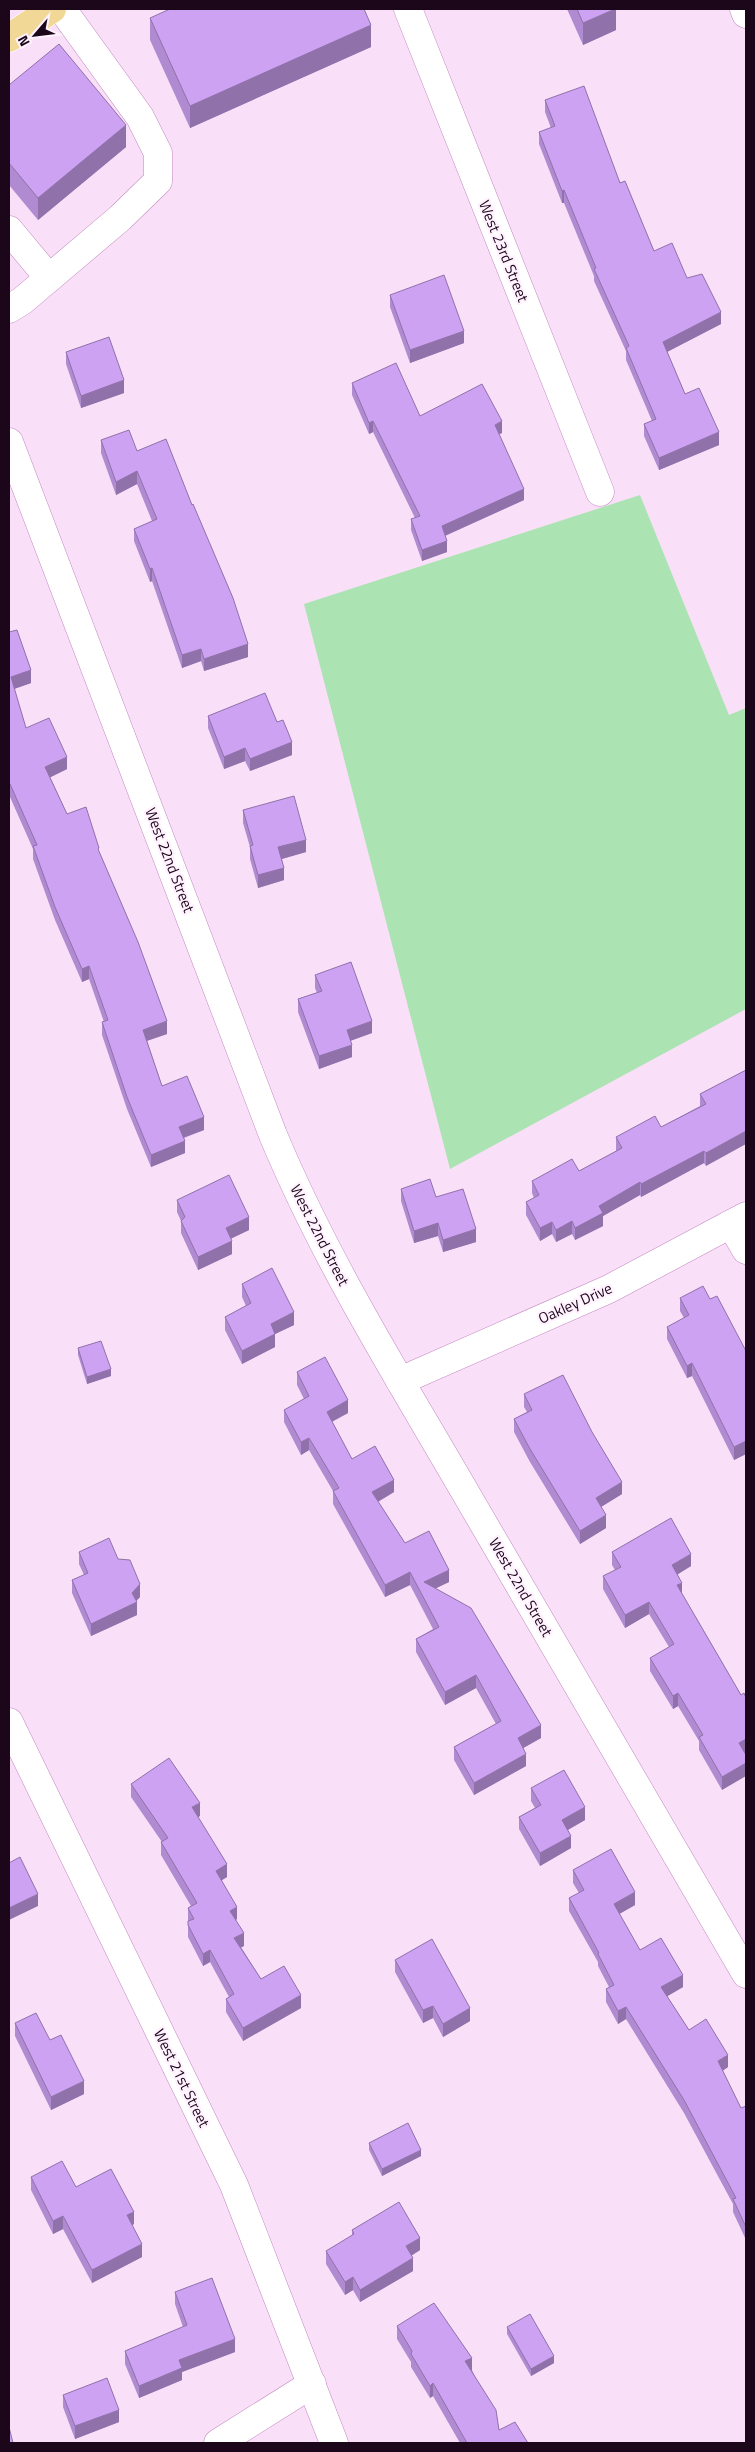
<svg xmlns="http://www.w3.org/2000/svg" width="755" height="2452" font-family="'Titillium Web',sans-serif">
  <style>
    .green { fill: #ace3b2 }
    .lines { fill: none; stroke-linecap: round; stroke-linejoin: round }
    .minor-casing { stroke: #c388c1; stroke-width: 29 }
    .major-casing { stroke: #fff; stroke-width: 29 }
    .minor { stroke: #fff; stroke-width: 28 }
    .major { stroke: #f2d897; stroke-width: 28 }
    .wall { fill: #b08bd1 }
    .shaded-wall { fill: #9071aa }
    .building { fill: #cda2f3; stroke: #9071aa }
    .labels { text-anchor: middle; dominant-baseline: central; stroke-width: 4.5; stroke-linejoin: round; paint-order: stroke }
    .street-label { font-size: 15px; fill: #1b061a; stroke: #fff2fe }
  </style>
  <rect width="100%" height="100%" fill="#f9e0f8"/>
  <polygon class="green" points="640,495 729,715 746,708 746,1009 450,1169 304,604"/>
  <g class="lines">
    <g class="minor-casing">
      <g id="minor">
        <polyline points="408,9 600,492"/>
        <polyline points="744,9 746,14"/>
        <polyline points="9,230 49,278"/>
        <polyline points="9,309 22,301 120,218 158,181 158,153 140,117 62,9"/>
        <path d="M9,442l264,693c53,127 126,243 195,362 93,159 185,318 278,477"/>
        <polyline points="731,1224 746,1250"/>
        <polyline points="400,1381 609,1289 746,1216"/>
        <polyline points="9,1722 234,2185 334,2443"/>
        <polyline points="218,2443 312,2384"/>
      </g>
    </g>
    <g class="major-casing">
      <polyline id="major" points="9,38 52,9"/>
    </g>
    <use href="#minor" class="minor"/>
    <use href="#major" class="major"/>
  </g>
  <g class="wall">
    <polygon points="567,9 616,9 616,30 583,45"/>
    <polygon points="150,18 371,47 190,128 150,40"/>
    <polygon points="9,85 126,147 38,220 9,185"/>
    <polygon points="545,100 620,183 654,251 687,278 721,324 667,352 685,394 719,445 659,470 644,436 644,424 652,421 626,360 626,351 594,281 594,276 564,203 562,203 539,144 539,132 551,128 545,112"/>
    <polygon points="390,295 464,343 410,363 390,307"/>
    <polygon points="66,352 124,393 81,408 66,364"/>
    <polygon points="352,383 420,416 502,433 499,434 524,500 445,536 447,552 422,561 411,530 411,519 415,518 373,432 369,434 352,395"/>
    <polygon points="101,440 137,451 248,657 204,671 201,661 182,668 152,581 150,582 134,541 134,529 152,521 137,484 116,495 101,453"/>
    <polygon points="9,632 31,683 14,689 26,728 67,769 50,777 67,814 99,853 167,1034 147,1041 162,1086 204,1130 184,1138 185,1153 151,1167 127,1109 102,1035 102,1022 104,1022 89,979 82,982 55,920 33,859 33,849 10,797 9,797"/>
    <polygon points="208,716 277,722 292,755 250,771 245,761 224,769 208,728"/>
    <polygon points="243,810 306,852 282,859 284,880 258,888 250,859 250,847 243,823"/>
    <polygon points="315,975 372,1033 350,1041 352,1057 319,1069 298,1012 298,999 317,993 315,988"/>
    <polygon points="746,1070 706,1166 704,1163 641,1197 640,1195 603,1216 603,1226 575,1240 572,1234 556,1242 552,1234 540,1241 526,1215 526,1202 534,1198 532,1193 532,1181 579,1171 616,1151 616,1137 661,1127 700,1106 700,1094"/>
    <polygon points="401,1189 436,1197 476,1242 443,1252 438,1236 414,1243 401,1201"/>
    <polygon points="177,1200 249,1230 230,1239 232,1254 198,1270 181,1233 181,1221 177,1212"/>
    <polygon points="242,1284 294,1325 275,1334 275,1347 242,1364 225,1330 225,1317 246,1306 242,1297"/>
    <polygon points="680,1298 710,1299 746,1351 746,1454 734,1460 692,1376 687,1378 667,1339 667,1327 684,1318 680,1311"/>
    <polygon points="78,1348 111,1376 87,1384 78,1355"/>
    <polygon points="297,1372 348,1413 332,1422 352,1459 394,1492 378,1502 405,1543 449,1582 436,1588 541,1738 523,1748 526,1766 474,1795 454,1760 454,1747 496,1724 476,1688 445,1705 416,1652 416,1639 433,1629 410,1585 385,1597 333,1504 333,1491 309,1450 301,1455 284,1422 284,1410 304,1399 297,1385"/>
    <polygon points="524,1394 622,1494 601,1507 606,1528 580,1544 530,1462 514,1432 514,1419 527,1412 524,1407"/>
    <polygon points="79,1552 118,1559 140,1597 136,1601 137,1615 91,1636 72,1593 72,1580 84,1575 79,1564"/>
    <polygon points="612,1552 691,1566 677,1574 682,1594 741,1695 746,1698 746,1751 745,1752 722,1790 699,1750 699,1741 678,1706 673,1709 650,1671 650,1658 669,1647 649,1614 625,1628 603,1589 603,1576 615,1570 612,1565"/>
    <polygon points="131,1784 200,1816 198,1817 227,1877 221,1880 237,1919 236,1920 244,1946 241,1947 261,1979 301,2008 243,2041 226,2012 226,1999 229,1997 210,1962 203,1966 188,1937 188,1908 191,1906 161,1855 161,1842 162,1842 131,1797"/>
    <polygon points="531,1788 585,1820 568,1830 571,1848 540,1866 519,1829 519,1817 535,1808 531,1801"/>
    <polygon points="573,1870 635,1905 619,1914 640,1950 683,1987 667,1996 689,2030 728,2067 722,2071 741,2108 746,2106 746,2240 733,2212 733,2204 684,2113 626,2019 618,2024 606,2002 606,1989 609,1987 598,1966 598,1962 569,1911 569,1898 579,1893 573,1883"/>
    <polygon points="395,1960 470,2021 443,2037 433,2018 423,2023 395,1972"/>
    <polygon points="15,2023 84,2094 51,2110 15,2036"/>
    <polygon points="369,2143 421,2156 382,2176 369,2150"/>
    <polygon points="31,2177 76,2187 134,2224 132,2225 142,2257 92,2283 63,2229 53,2234 31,2190"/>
    <polygon points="352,2230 420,2250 411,2256 413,2271 360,2302 353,2290 345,2295 326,2264 326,2251 352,2236"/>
    <polygon points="175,2292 235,2352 182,2372 182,2380 139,2398 125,2364 125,2351 183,2327 175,2304"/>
    <polygon points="397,2326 472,2370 499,2430 528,2443 460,2443 433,2396 430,2398 411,2367 411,2362 397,2339"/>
    <polygon points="507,2327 554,2363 531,2376 507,2334"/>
    <polygon points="63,2395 119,2422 75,2439 63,2407"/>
  </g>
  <g class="shaded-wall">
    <polygon points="616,9 616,30 583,45 583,23"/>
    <polygon points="371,25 371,47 190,128 190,106"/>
    <polygon points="126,125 126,147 38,220 38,198"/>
    <polygon points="564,190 564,203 562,203 562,191"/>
    <polygon points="721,312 721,324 663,354 663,342"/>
    <polygon points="464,331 464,343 410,363 410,350"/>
    <polygon points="124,380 124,393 81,408 81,396"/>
    <polygon points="373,421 373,432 369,434 369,423"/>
    <polygon points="502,421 502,433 495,436 495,425"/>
    <polygon points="719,432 719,445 659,470 659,458"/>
    <polygon points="137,471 137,484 116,495 116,482"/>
    <polygon points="524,489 524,500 442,537 442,526"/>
    <polygon points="447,541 447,552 422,561 422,550"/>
    <polygon points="152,568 152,581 150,582 150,569"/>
    <polygon points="248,644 248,657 204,671 204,659"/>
    <polygon points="201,649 201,661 182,668 182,655"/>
    <polygon points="31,670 31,683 11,690 11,677"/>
    <polygon points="292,742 292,755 250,771 250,759"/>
    <polygon points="245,748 245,761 224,769 224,757"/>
    <polygon points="67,757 67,769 45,780 45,767"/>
    <polygon points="10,784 10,797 9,797 9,785"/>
    <polygon points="306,840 306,852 278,860 278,847"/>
    <polygon points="284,868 284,880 258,888 258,875"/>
    <polygon points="89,966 89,979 82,982 82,969"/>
    <polygon points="167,1021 167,1034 143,1042 143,1030"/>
    <polygon points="372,1021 372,1033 347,1042 347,1030"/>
    <polygon points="352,1045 352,1057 319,1069 319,1056"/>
    <polygon points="204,1117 204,1130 179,1139 179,1127"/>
    <polygon points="746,1131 746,1144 706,1166 706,1153"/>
    <polygon points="185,1141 185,1153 151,1167 151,1155"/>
    <polygon points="704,1151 704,1163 641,1197 641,1184"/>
    <polygon points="640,1182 640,1195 603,1216 603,1226 575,1240 575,1228 599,1206"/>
    <polygon points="249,1217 249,1230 226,1241 226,1228"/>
    <polygon points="572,1221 572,1234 556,1242 556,1230"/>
    <polygon points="552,1222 552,1234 540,1241 540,1228"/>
    <polygon points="438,1223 438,1236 414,1243 414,1231"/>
    <polygon points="476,1229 476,1242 443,1252 443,1240"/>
    <polygon points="232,1241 232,1254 198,1270 198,1257"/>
    <polygon points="294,1312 294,1325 275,1334 275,1347 242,1364 242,1351 271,1324"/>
    <polygon points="692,1363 692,1376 687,1378 687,1366"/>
    <polygon points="111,1369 111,1376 87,1384 87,1377"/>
    <polygon points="348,1400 348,1413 327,1424 327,1412"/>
    <polygon points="309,1438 309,1450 301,1455 301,1442"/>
    <polygon points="746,1441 746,1454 734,1460 734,1447"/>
    <polygon points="394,1480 394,1492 372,1505 372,1492"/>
    <polygon points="622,1482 622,1494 596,1510 596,1498"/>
    <polygon points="606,1515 606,1528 580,1544 580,1531"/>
    <polygon points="691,1554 691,1566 672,1578 672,1565"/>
    <polygon points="449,1570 449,1582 424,1594 424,1582"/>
    <polygon points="410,1572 410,1585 385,1597 385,1585"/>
    <polygon points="682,1583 682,1595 677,1585"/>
    <polygon points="140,1584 140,1597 134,1603 137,1602 137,1615 91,1636 91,1624 132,1593"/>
    <polygon points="649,1602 649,1614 625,1628 625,1615"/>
    <polygon points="476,1675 476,1688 445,1705 445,1692"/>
    <polygon points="678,1693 678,1706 673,1709 673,1696"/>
    <polygon points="541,1725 541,1738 518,1751 518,1738"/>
    <polygon points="746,1739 746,1751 739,1755 739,1743"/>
    <polygon points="526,1754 526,1766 474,1795 474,1783"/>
    <polygon points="746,1763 746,1776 722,1790 722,1777"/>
    <polygon points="200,1803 200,1816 192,1820 192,1807"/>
    <polygon points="585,1807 585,1820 562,1833 562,1820"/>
    <polygon points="571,1836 571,1848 540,1866 540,1853"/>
    <polygon points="227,1864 227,1877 216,1884 216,1871"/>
    <polygon points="635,1892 635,1905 614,1917 614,1904"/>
    <polygon points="38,1894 38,1906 9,1920 9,1908"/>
    <polygon points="237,1907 237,1919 230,1923 230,1911"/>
    <polygon points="244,1933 244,1946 234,1951 234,1938"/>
    <polygon points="210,1950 210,1962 203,1966 203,1954"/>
    <polygon points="683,1975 683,1987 661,2000 661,1987"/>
    <polygon points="301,1995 301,2008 243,2041 243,2028"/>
    <polygon points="433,2006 433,2018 423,2023 423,2010"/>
    <polygon points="626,2007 626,2019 618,2024 618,2011"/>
    <polygon points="470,2008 470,2021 443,2037 443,2024"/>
    <polygon points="728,2055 728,2067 718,2074 718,2061"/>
    <polygon points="84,2081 84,2094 51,2110 51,2097"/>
    <polygon points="421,2150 421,2156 382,2176 382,2169"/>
    <polygon points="134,2212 134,2224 127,2228 127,2215"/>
    <polygon points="63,2216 63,2229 53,2234 53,2221"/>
    <polygon points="420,2238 420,2250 406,2259 406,2246"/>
    <polygon points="142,2244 142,2257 92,2283 92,2270"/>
    <polygon points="413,2258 413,2271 360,2302 360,2290"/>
    <polygon points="353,2277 353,2290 345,2295 345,2282"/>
    <polygon points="235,2339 235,2352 182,2372 182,2380 139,2398 139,2386 179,2360"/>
    <polygon points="554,2356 554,2363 531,2376 531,2369"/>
    <polygon points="472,2358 472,2370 465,2374 465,2361"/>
    <polygon points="433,2383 433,2396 430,2398 430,2386"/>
    <polygon points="119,2410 119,2422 75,2439 75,2426"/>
  </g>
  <g class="building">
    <polygon points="170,9 364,9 371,25 190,106 150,18"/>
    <polygon points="577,9 615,9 583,23"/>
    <polygon points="59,44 126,125 38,198 9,163 9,85"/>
    <polygon points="584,86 620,183 625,181 654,251 672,243 687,278 702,274 721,312 663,342 685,394 699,388 719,432 659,458 644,424 656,419 626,348 629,346 594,269 596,268 564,190 562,191 539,132 555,126 545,100"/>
    <polygon points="444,275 464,331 410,350 390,295"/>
    <polygon points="109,337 124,380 81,396 66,352"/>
    <polygon points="396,363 420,416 482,384 502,421 495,425 524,489 442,526 447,541 422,550 411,519 420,516 373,421 369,423 352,383"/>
    <polygon points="129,430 137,451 166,439 192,505 193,504 233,598 248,644 204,659 201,649 182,655 152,568 150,569 134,529 157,519 137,471 116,482 101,440"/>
    <polygon points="17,630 31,670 11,677 26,728 49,718 67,757 45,767 67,814 86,807 99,848 98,849 138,942 167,1021 143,1030 162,1086 187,1076 204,1117 179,1127 185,1141 151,1155 127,1097 102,1022 108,1020 89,966 82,969 55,907 33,846 37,845 10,784 9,785 9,632"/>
    <polygon points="265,693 277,722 283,720 292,742 250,759 245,748 224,757 208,716"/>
    <polygon points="294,796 306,840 278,847 284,868 258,875 250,846 253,845 243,810"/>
    <polygon points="351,962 372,1021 347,1030 352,1045 319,1056 298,999 322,991 315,975"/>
    <polygon points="746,1070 746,1131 706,1153 704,1151 641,1184 640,1182 599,1206 603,1213 575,1228 572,1221 556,1230 552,1222 540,1228 526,1202 539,1195 532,1181 572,1159 579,1171 622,1148 616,1137 655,1116 661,1127 706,1104 700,1094"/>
    <polygon points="229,1175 249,1217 226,1228 232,1241 198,1257 181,1221 185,1217 177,1200"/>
    <polygon points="430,1179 436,1197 463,1189 476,1229 443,1240 438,1223 414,1231 401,1189"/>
    <polygon points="272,1268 294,1312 271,1324 275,1334 242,1351 225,1317 251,1303 242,1284"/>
    <polygon points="703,1286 710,1299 717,1296 746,1351 746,1441 734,1447 692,1363 687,1366 667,1327 689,1315 680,1298"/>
    <polygon points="101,1341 111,1369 87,1377 78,1348"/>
    <polygon points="325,1357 348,1400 327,1412 352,1459 375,1446 394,1480 372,1492 405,1543 429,1531 449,1570 424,1582 471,1608 541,1725 518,1738 526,1754 474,1783 454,1747 501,1721 476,1675 445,1692 416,1639 439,1627 410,1572 385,1585 333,1491 339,1488 309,1438 301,1442 284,1410 309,1396 297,1372"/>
    <polygon points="563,1375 592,1432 622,1482 596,1498 606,1515 580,1531 530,1449 514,1419 532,1410 524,1394"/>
    <polygon points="671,1518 691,1554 672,1565 682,1583 677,1585 741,1695 744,1693 746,1698 746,1739 739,1743 746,1755 746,1763 722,1777 699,1737 703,1735 678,1693 673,1696 650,1658 674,1644 649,1602 625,1615 603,1576 621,1567 612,1552"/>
    <polygon points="109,1538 118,1559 130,1560 140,1584 132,1593 137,1602 91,1624 72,1580 88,1573 79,1552"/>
    <polygon points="169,1758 200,1803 192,1807 227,1864 216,1871 237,1907 230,1911 244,1933 234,1938 261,1979 284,1966 301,1995 243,2028 226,1999 234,1994 210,1950 203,1954 188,1925 188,1921 194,1919 188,1908 197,1903 161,1842 168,1838 131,1784"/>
    <polygon points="564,1770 585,1807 562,1820 571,1836 540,1853 519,1817 541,1805 531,1788"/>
    <polygon points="611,1849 635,1892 614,1904 640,1950 661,1938 683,1975 661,1987 689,2030 706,2019 728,2055 718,2061 741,2108 746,2106 746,2227 733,2199 736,2198 684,2100 626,2007 618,2011 606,1989 614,1985 598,1954 599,1953 569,1898 584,1890 573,1870"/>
    <polygon points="20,1857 38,1894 9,1908 9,1863"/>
    <polygon points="432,1939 470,2008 443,2024 433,2006 423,2010 395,1960"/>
    <polygon points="36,2013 50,2040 61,2035 84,2081 51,2097 15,2023"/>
    <polygon points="408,2123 421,2150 382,2169 369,2143"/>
    <polygon points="62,2161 76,2187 111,2169 134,2212 127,2215 142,2244 92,2270 63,2216 53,2221 31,2177"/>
    <polygon points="399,2202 420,2238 406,2246 413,2258 360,2290 353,2277 345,2282 326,2251 354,2234 352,2230"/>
    <polygon points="212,2278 235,2339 179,2360 182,2368 139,2386 125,2351 187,2325 175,2292"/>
    <polygon points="434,2303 472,2358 465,2361 496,2410 499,2430 515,2422 528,2443 467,2443 433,2383 430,2386 411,2354 412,2351 397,2326"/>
    <polygon points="530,2314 554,2356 531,2369 507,2327"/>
    <polygon points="107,2378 119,2410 75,2426 63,2395"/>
    <polygon points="9,2427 13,2443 9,2443"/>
  </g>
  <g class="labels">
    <g class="street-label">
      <text transform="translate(504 251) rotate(68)">West 23rd Street</text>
      <text transform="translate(170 860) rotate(69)">West 22nd Street</text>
      <text transform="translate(320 1235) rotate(63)">West 22nd Street</text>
      <text transform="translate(575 1303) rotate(-24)">Oakley Drive</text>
      <text transform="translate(521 1587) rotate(60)">West 22nd Street</text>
      <text transform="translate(182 2078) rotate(64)">West 21st Street</text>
    </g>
  </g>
  <rect width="755" height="2452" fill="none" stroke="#1b061a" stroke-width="20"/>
  <g transform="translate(35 35) rotate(242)" stroke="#fff2fe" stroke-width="4" paint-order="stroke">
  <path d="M0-4L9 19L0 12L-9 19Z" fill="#1b061a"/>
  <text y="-8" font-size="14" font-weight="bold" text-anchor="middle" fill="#1b061a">N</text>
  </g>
</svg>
